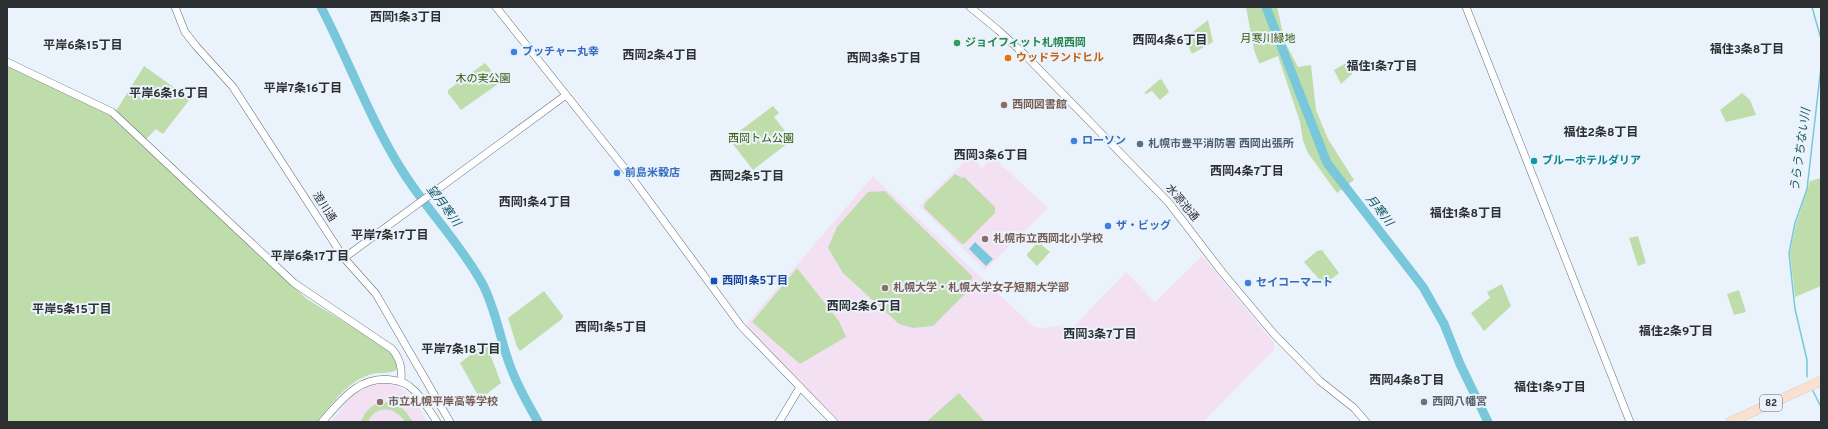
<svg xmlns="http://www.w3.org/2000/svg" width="1828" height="429" font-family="Overpass,'Noto Sans JP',sans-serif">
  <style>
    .education { fill: #f3e1f3 }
    .green { fill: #bfddaa }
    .water { fill: #78c7db }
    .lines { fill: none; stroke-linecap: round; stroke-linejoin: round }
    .stream { stroke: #78c7db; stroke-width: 1.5 }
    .river { stroke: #78c7db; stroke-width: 9 }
    .tertiary-casing { stroke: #656d73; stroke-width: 8 }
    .primary-casing { stroke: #d1d1d2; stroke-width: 10 }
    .tertiary { stroke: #fff; stroke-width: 7 }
    .primary { stroke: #fae0ce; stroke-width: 9 }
    .leisure-dot { fill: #2e9e5b; stroke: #eaf3fb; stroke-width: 1.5 }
    .shop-dot { fill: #3f7fe0; stroke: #eaf3fb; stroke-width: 1.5 }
    .food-dot { fill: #e8710a; stroke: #eaf3fb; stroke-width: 1.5 }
    .education-dot { fill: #8d6e63; stroke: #eaf3fb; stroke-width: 1.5 }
    .service-dot { fill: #5c6f8a; stroke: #eaf3fb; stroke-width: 1.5 }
    .culture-dot { fill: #0f9aa8; stroke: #eaf3fb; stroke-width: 1.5 }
    .transit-dot { fill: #1a4fb4; stroke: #eaf3fb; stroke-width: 1.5 }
    .worship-dot { fill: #6b7280; stroke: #eaf3fb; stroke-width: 1.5 }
    .labels { text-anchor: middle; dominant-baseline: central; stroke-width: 4; stroke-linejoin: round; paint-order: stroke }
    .shield { fill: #eaf3fb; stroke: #656a6f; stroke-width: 1 }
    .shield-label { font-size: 10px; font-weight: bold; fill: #2c3033 }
    .park-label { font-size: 11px; fill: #325705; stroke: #eaf3fb }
    .leisure-label { font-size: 11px; font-weight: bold; fill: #27864d; stroke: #eaf3fb; text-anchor: start }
    .shop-label { font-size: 11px; font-weight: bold; fill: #366cbe; stroke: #eaf3fb; text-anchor: start }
    .food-label { font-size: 11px; font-weight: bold; fill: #c56008; stroke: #eaf3fb; text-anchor: start }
    .education-label { font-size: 11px; font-weight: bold; fill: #785e54; stroke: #eaf3fb; text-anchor: start }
    .service-label { font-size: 11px; font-weight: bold; fill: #4e5e75; stroke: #eaf3fb; text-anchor: start }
    .culture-label { font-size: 11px; font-weight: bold; fill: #0d838f; stroke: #eaf3fb; text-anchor: start }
    .street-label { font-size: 11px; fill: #2c3033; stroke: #eaf3fb }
    .transit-label { font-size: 11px; font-weight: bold; fill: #164399; stroke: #eaf3fb; text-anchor: start }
    .worship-label { font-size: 11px; font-weight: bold; fill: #5b616d; stroke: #eaf3fb; text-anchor: start }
    .neighbourhood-label { font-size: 12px; font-weight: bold; fill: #2c3033; stroke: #eaf3fb }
    .water-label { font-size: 12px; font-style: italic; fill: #155765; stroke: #eaf3fb }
  </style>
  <rect width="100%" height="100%" fill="#eaf3fb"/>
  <g class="education">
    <polygon points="970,156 982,168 992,158 994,158 1048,208 985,270 919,206"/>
    <polygon points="873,176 1033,326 1041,328 1064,325 1072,328 1126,272 1155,302 1202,256 1275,344 1274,350 1203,422 840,422 747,326 748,322"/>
    <polygon points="378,383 394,385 404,390 419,407 427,422 331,422 352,395 367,385"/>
  </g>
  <g class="green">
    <polygon points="1246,7 1277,7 1285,42 1298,67 1311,65 1316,110 1328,139 1354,180 1337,193 1308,153 1303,141 1300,122 1278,56 1261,63 1259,63 1254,50"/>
    <polygon points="1208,20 1213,42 1192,54 1185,38"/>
    <polygon points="485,63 501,82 461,110 448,93 448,90"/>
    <polygon points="1346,63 1348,64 1352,74 1341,84 1334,70"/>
    <path d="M7,65l101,49 199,185 70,43 15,11 5,8 2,8c-11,6 -18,2 -30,6 -22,7 -38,30 -52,47h-310z"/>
    <polygon points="144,66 190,99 163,134 156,129 146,139 116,111"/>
    <polygon points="1160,79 1162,80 1169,92 1160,100 1152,91 1146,94 1144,93"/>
    <polygon points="1742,93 1750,100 1756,115 1726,122 1720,110"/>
    <polygon points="773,106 779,113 774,117 792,140 753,170 729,139"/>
    <polygon points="955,174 962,178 964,177 995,207 995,213 964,244 962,244 924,208 925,203"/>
    <polygon points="1821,178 1821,286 1795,297 1790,253 1796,224 1810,181"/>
    <polygon points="885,191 972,276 970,289 933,326 913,328 899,324 843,273 828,248 837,227 868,192"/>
    <polygon points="1638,236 1646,263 1638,266 1629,238"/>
    <polygon points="1038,242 1050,252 1037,266 1027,256 1027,254"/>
    <polygon points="1322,250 1339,273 1324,285 1304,262 1317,251"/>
    <polygon points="797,268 839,321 846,337 800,364 752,322"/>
    <polygon points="1502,284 1511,306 1484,331 1471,313 1490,298 1487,292"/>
    <polygon points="1739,290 1746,312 1734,315 1727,294"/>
    <polygon points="544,291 563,316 562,319 520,351 517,347 508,318"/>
    <polygon points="486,343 501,383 480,399 460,363"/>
    <polygon points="959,393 985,422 926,422"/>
    <path d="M386,402c14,1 20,9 27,20h-8c-9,-15 -29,-18 -37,0h-7c4,-12 12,-19 25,-20z"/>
  </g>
  <polygon class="water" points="975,242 993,259 986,266 969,249"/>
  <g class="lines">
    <g class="stream">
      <polyline points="1812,7 1821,39"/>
      <polyline points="1807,377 1807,360 1795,309 1789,253 1795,223 1807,189 1821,67"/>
      <polyline points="1813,391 1821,407"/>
    </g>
    <g class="river">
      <path d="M321,7c28,54 49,113 82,165 24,38 57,71 79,111 13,24 17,51 26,77 7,22 19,42 30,62"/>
      <polyline points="1266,7 1327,163 1423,287 1444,324 1460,364 1488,422"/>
    </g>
    <g class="tertiary-casing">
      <g id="tertiary">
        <polyline points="175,7 185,32 196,46 233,87 344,258 376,294 450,422"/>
        <polyline points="496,7 630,175 741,326 834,422"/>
        <polyline points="970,7 998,30 1025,55 1169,203 1222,272 1274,334 1320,381 1354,408 1366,422"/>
        <polyline points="1466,7 1630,422"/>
        <path d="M7,62l105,50 182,171 98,66c9,11 10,20 9,33"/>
        <polyline points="344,258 566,95"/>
        <path d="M322,422c19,-22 38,-47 70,-42 6,1 12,2 17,6 12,9 20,24 28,36"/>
        <polyline points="779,422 800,387"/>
      </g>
    </g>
    <g class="primary-casing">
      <polyline id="primary" points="1730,422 1821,381"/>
    </g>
    <use href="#tertiary" class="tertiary"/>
    <use href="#primary" class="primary"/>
  </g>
  <circle class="leisure-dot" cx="957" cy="43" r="4"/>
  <g class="shop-dot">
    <circle cx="514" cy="52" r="4"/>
    <circle cx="1074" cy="141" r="4"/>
    <circle cx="617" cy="173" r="4"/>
    <circle cx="1108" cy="226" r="4"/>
    <circle cx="1248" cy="283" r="4"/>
  </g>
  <circle class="food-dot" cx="1008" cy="58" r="4"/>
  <g class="education-dot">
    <circle cx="1004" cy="105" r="4"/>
    <circle cx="985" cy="239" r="4"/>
    <circle cx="885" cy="288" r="4"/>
    <circle cx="380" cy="402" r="4"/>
  </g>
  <circle class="service-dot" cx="1140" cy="144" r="4"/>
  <circle class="culture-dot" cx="1534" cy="161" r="4"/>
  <rect class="transit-dot" x="710" y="277" width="8" height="8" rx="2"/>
  <circle class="worship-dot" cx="1424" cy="402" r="4"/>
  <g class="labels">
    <rect class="shield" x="1760" y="395" width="22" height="16" rx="3"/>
    <g class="shield-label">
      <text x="1771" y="403">82</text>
    </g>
    <g class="park-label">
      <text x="1268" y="39">月寒川緑地</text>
      <text x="483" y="79">木の実公園</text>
      <text x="761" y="139">西岡トム公園</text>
    </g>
    <g class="leisure-label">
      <text x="965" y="43">ジョイフィット札幌西岡</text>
    </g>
    <g class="shop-label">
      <text x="522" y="52">ブッチャー丸幸</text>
      <text x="1082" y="141">ローソン</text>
      <text x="625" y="173">前島米穀店</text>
      <text x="1116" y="226">ザ・ビッグ</text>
      <text x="1256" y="283">セイコーマート</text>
    </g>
    <g class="food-label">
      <text x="1016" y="58">ウッドランドヒル</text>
    </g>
    <g class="education-label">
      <text x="1012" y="105">西岡図書館</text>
      <text x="993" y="239">札幌市立西岡北小学校</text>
      <text x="893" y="288">札幌大学・札幌大学女子短期大学部</text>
      <text x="388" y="402">市立札幌平岸高等学校</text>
    </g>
    <g class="service-label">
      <text x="1148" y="144">札幌市豊平消防署 西岡出張所</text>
    </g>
    <g class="culture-label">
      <text x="1542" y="161">ブルーホテルダリア</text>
    </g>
    <g class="street-label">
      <text transform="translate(1182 203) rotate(50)">水源池通</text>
      <text transform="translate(324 207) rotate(57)">澄川通</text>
    </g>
    <g class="transit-label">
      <text x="722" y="281">西岡1条5丁目</text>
    </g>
    <g class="worship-label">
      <text x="1432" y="402">西岡八幡宮</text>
    </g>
    <g class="neighbourhood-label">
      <text x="406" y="18">西岡1条3丁目</text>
      <text x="1170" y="41">西岡4条6丁目</text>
      <text x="83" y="46">平岸6条15丁目</text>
      <text x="1747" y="50">福住3条8丁目</text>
      <text x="660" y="56">西岡2条4丁目</text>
      <text x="884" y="59">西岡3条5丁目</text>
      <text x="1382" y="67">福住1条7丁目</text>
      <text x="303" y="89">平岸7条16丁目</text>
      <text x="169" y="94">平岸6条16丁目</text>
      <text x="1601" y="133">福住2条8丁目</text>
      <text x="991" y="156">西岡3条6丁目</text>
      <text x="1247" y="172">西岡4条7丁目</text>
      <text x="747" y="177">西岡2条5丁目</text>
      <text x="535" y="203">西岡1条4丁目</text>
      <text x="1466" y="214">福住1条8丁目</text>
      <text x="390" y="236">平岸7条17丁目</text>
      <text x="310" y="257">平岸6条17丁目</text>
      <text x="864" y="307">西岡2条6丁目</text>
      <text x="72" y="310">平岸5条15丁目</text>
      <text x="611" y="328">西岡1条5丁目</text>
      <text x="1676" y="332">福住2条9丁目</text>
      <text x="1100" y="335">西岡3条7丁目</text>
      <text x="461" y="350">平岸7条18丁目</text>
      <text x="1407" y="381">西岡4条8丁目</text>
      <text x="1550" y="388">福住1条9丁目</text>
    </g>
    <g class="water-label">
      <text transform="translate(1801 150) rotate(-82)">うらうちない川</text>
      <text transform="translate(443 206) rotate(53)">望月寒川</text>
      <text transform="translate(1379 211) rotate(52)">月寒川</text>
    </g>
  </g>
  <rect width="1828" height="429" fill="none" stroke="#2c3033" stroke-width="16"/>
</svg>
